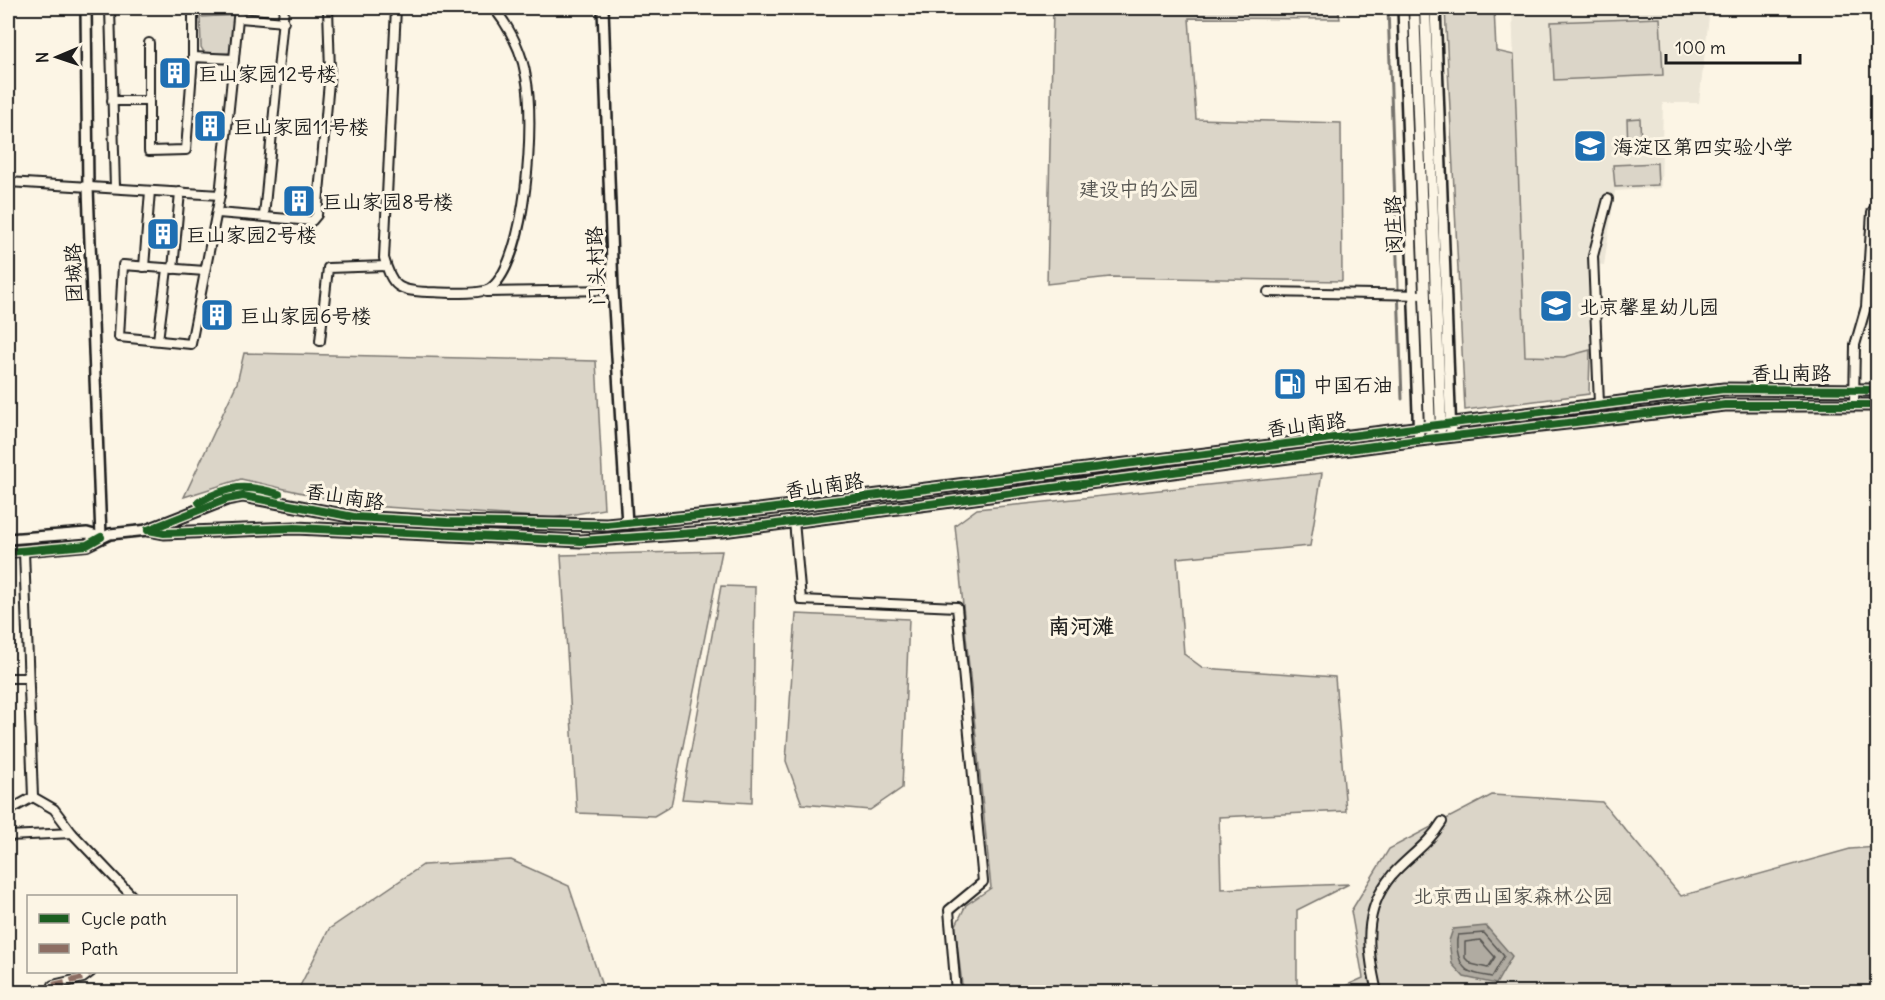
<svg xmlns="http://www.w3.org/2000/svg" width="1885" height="1000" font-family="Delius,'LXGW WenKai TC',sans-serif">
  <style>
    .built { fill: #ebe5d6 }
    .green { fill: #dbd5c8; stroke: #7c7872; stroke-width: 1.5 }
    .water { fill: #b0aba1; stroke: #75726c; stroke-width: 1.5 }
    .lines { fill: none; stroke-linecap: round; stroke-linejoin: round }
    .shore { stroke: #575551; stroke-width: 1.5 }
    .stream { stroke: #75726c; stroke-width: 3 }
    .minor-casing { stroke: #1c1c1c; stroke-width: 12 }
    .tertiary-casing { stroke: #1c1c1c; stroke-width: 14 }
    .secondary-casing { stroke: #1c1c1c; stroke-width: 15 }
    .minor { stroke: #fcf5e5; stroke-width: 8 }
    .tertiary { stroke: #fcf5e5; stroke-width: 9 }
    .secondary { stroke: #fcf5e5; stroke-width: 10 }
    .quiet { stroke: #8d6e63; stroke-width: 6; stroke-dasharray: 12 6; stroke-linecap: butt }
    .cycleway-casing { stroke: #fcf5e5; stroke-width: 11 }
    .cycleway { stroke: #1b5e20; stroke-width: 8 }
    .labels { text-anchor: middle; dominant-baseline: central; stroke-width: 6; stroke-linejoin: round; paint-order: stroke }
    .poi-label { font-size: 20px; fill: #1c1c1c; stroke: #fcf5e5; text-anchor: start }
    .park-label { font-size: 20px; fill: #555450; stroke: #fcf5e5 }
    .street-label { font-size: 20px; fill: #1c1c1c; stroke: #fcf5e5 }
    .quarter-label { font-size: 22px; font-weight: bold; fill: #1c1c1c; stroke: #fcf5e5 }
  </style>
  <rect width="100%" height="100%" fill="#fcf5e5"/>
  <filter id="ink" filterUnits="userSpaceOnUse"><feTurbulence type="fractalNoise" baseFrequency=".0167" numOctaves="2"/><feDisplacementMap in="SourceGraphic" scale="12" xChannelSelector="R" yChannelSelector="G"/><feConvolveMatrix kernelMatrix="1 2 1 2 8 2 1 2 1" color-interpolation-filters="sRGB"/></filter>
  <g filter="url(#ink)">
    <polygon class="built" points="1512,8 1710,8 1699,103 1663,103 1661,188 1615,191 1604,265 1588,263 1590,350 1564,357 1525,356"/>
    <g class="green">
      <polygon points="1053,8 1338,8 1340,19 1189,18 1196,119 1341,123 1342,281 1110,277 1047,284"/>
      <polygon points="1445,8 1494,8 1496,51 1514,55 1525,356 1564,357 1590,350 1589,394 1465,410"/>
      <polygon points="237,15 235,53 205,54 201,47 200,17"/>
      <polygon points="1660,18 1663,75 1554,80 1551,22"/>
      <polygon points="1640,118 1641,149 1628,149 1627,119"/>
      <polygon points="1657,163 1658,185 1615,187 1613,165"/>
      <polygon points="244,353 596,361 604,509 553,518 355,505 241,479 184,497 237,383"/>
      <polygon points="1322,473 1310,546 1177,558 1184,654 1203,668 1335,677 1346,811 1219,817 1221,889 1349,884 1297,910 1297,992 963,992 955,927 966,905 991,888 955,525 977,509"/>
      <polygon points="722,551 671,806 654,816 577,813 561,555"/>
      <polygon points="721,586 755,587 752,803 682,799"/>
      <polygon points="796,614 909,619 902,788 870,810 802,804 786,761"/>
      <polygon points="1492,795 1602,802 1681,896 1850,849 1877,847 1877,992 1332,992 1363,978 1351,911 1389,849"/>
      <polygon points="511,860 569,886 604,992 297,992 329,929 423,865"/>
    </g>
    <polygon class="water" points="1486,926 1512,956 1496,984 1464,977 1452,964 1449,941 1453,929"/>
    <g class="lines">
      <g class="shore">
        <path d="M1484,933l20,23 -12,21c-22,-4 -31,-4 -35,-28 0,-6 -1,-8 1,-14z"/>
        <polygon points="1480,940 1495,957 1488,968 1471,964 1465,958 1465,942"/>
      </g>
      <polyline class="stream" points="1388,8 1402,399"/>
      <g class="minor-casing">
        <g id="minor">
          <polyline points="110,8 115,188"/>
          <polyline points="193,8 193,57"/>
          <path d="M396,8l-12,250c8,29 14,33 44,34 14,0 52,4 63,-4 36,-29 44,-168 35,-211 -4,-25 -17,-50 -32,-69"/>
          <polyline points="240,18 284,22"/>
          <polyline points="234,59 239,8"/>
          <polyline points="112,101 149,101"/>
          <polyline points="8,182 220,195 234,59 193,57 186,150 149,151 149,43"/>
          <polyline points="218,213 312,221 317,215 330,71 328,8"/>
          <polyline points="264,216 284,8"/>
          <polyline points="144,267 150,191"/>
          <polyline points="173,269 180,192"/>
          <polyline points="205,271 123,265 119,337 191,344 220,195"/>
          <polyline points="486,292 613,290"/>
          <polyline points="1268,292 1425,295"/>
          <polyline points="158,340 167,269"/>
          <polyline points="320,341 328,268 386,266"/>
          <polyline points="1599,404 1593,256 1608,199"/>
          <polyline points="1854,404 1855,345 1866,307 1872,212 1878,203"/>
          <polyline points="794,521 801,600 957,607 983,882 949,910 956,992"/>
          <polyline points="24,551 33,797"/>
          <polyline points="8,678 28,678"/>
          <polyline points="8,811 33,797 54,809 72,833"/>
          <polyline points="8,836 72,833 132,896"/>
          <polyline points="53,985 83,978 91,972"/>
          <path d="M1377,992c-10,-42 -15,-81 15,-117 17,-19 36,-30 50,-53"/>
        </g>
      </g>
      <g class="tertiary-casing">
        <g id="tertiary">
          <polyline points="86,8 88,188 101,537"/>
          <polyline points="603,8 613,290 627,524"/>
          <polyline points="1403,8 1419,440"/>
          <polyline points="1435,8 1451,436"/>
          <polyline points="8,539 87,533 101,537"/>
          <polyline points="8,552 87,545 110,534 148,530"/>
        </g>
      </g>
      <g class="secondary-casing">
        <g id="secondary">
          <polyline points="1414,8 1430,430"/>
          <polyline points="1425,8 1441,428"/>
          <polyline points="148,530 227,499 243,496 354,517 447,522 607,525 759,510 1724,389 1878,390"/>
          <polyline points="148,530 164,533 295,528 581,541 722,531 1419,440 1725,405 1878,405"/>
        </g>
      </g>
      <use href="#minor" class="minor"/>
      <use href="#tertiary" class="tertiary"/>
      <use href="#secondary" class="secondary"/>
      <polyline class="quiet" points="53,985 83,978 91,972"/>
      <g class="cycleway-casing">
        <g id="cycleway">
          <path d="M199,502c30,-17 47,-18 80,-8"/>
          <polyline points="148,530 227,499 243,496 354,517 447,522 607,525 759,510 1724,389 1878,390"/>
          <polyline points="148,530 164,533 295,528 581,541 722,531 1419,440 1725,405 1878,405"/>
          <polyline points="8,552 87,545 101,537"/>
        </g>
      </g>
      <use href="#cycleway" class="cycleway"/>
    </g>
  </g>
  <defs>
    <g id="building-square" transform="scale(1.725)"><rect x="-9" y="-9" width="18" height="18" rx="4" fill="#1f6fb2" stroke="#fcf5e5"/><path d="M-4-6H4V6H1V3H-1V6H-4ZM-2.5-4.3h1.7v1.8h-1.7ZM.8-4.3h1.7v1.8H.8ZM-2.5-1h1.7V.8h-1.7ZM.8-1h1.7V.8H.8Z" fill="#fff"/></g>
    <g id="school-square" transform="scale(1.725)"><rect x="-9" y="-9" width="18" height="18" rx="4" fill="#1f6fb2" stroke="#fcf5e5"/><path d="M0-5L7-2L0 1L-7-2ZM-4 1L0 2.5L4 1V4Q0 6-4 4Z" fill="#fff"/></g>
    <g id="fuel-square" transform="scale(1.725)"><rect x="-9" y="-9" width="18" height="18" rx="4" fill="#1f6fb2" stroke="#fcf5e5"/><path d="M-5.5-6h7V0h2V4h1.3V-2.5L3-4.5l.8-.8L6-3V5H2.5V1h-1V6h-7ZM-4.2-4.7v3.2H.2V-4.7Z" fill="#fff"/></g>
  </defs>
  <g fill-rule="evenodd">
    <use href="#building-square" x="175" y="73"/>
    <use href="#building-square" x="210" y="126"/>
    <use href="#school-square" x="1590" y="146"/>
    <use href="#building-square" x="299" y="201"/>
    <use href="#building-square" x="163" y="234"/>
    <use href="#school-square" x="1556" y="306"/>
    <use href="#building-square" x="217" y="315"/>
    <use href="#fuel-square" x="1290" y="384"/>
  </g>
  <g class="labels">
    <g class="poi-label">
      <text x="198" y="73">巨山家园12号楼</text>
      <text x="233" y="126">巨山家园11号楼</text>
      <text x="1613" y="146">海淀区第四实验小学</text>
      <text x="322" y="201">巨山家园8号楼</text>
      <text x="186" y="234">巨山家园2号楼</text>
      <text x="1579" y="306">北京馨星幼儿园</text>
      <text x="240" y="315">巨山家园6号楼</text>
      <text x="1313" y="384">中国石油</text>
    </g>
    <g class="park-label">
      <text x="1139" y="188">建设中的公园</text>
      <text x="1513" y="895">北京西山国家森林公园</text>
    </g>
    <g class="street-label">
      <text transform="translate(1393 225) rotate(-92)">闵庄路</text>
      <text transform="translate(595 266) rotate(-92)">门头村路</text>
      <text transform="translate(73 273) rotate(-92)">团城路</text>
      <text x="1791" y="372">香山南路</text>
      <text transform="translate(1306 424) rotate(-7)">香山南路</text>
      <text transform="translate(824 485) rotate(-8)">香山南路</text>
      <text transform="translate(345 496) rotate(9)">香山南路</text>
    </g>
    <g class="quarter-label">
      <text x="1081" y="626">南河滩</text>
    </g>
  </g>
  <rect width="1885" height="1000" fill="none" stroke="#fcf5e5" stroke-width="30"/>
  <rect x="15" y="15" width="1855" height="970" fill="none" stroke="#1c1c1c" stroke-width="2" filter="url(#ink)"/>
  <rect x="27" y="895" width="210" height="78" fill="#fcf5e5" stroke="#a29e95" stroke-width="1.5"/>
  <rect x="39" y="914" width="30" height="9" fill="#1b5e20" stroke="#a29e95" stroke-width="1.5"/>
  <text x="81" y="925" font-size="18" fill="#1c1c1c">Cycle path</text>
  <rect x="39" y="944" width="30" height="9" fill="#8d6e63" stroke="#a29e95" stroke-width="1.5"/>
  <text x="81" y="955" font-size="18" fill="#1c1c1c">Path</text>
  <g transform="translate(57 57) rotate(268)" stroke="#fcf5e5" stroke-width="4.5" paint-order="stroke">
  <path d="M0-4.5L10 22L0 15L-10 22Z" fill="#1c1c1c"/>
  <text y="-9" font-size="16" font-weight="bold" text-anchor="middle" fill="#1c1c1c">N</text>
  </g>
  <path d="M1666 54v9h134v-9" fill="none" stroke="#1c1c1c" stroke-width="3"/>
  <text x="1675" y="54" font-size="18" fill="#1c1c1c" stroke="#fcf5e5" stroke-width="4.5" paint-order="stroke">100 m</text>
</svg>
